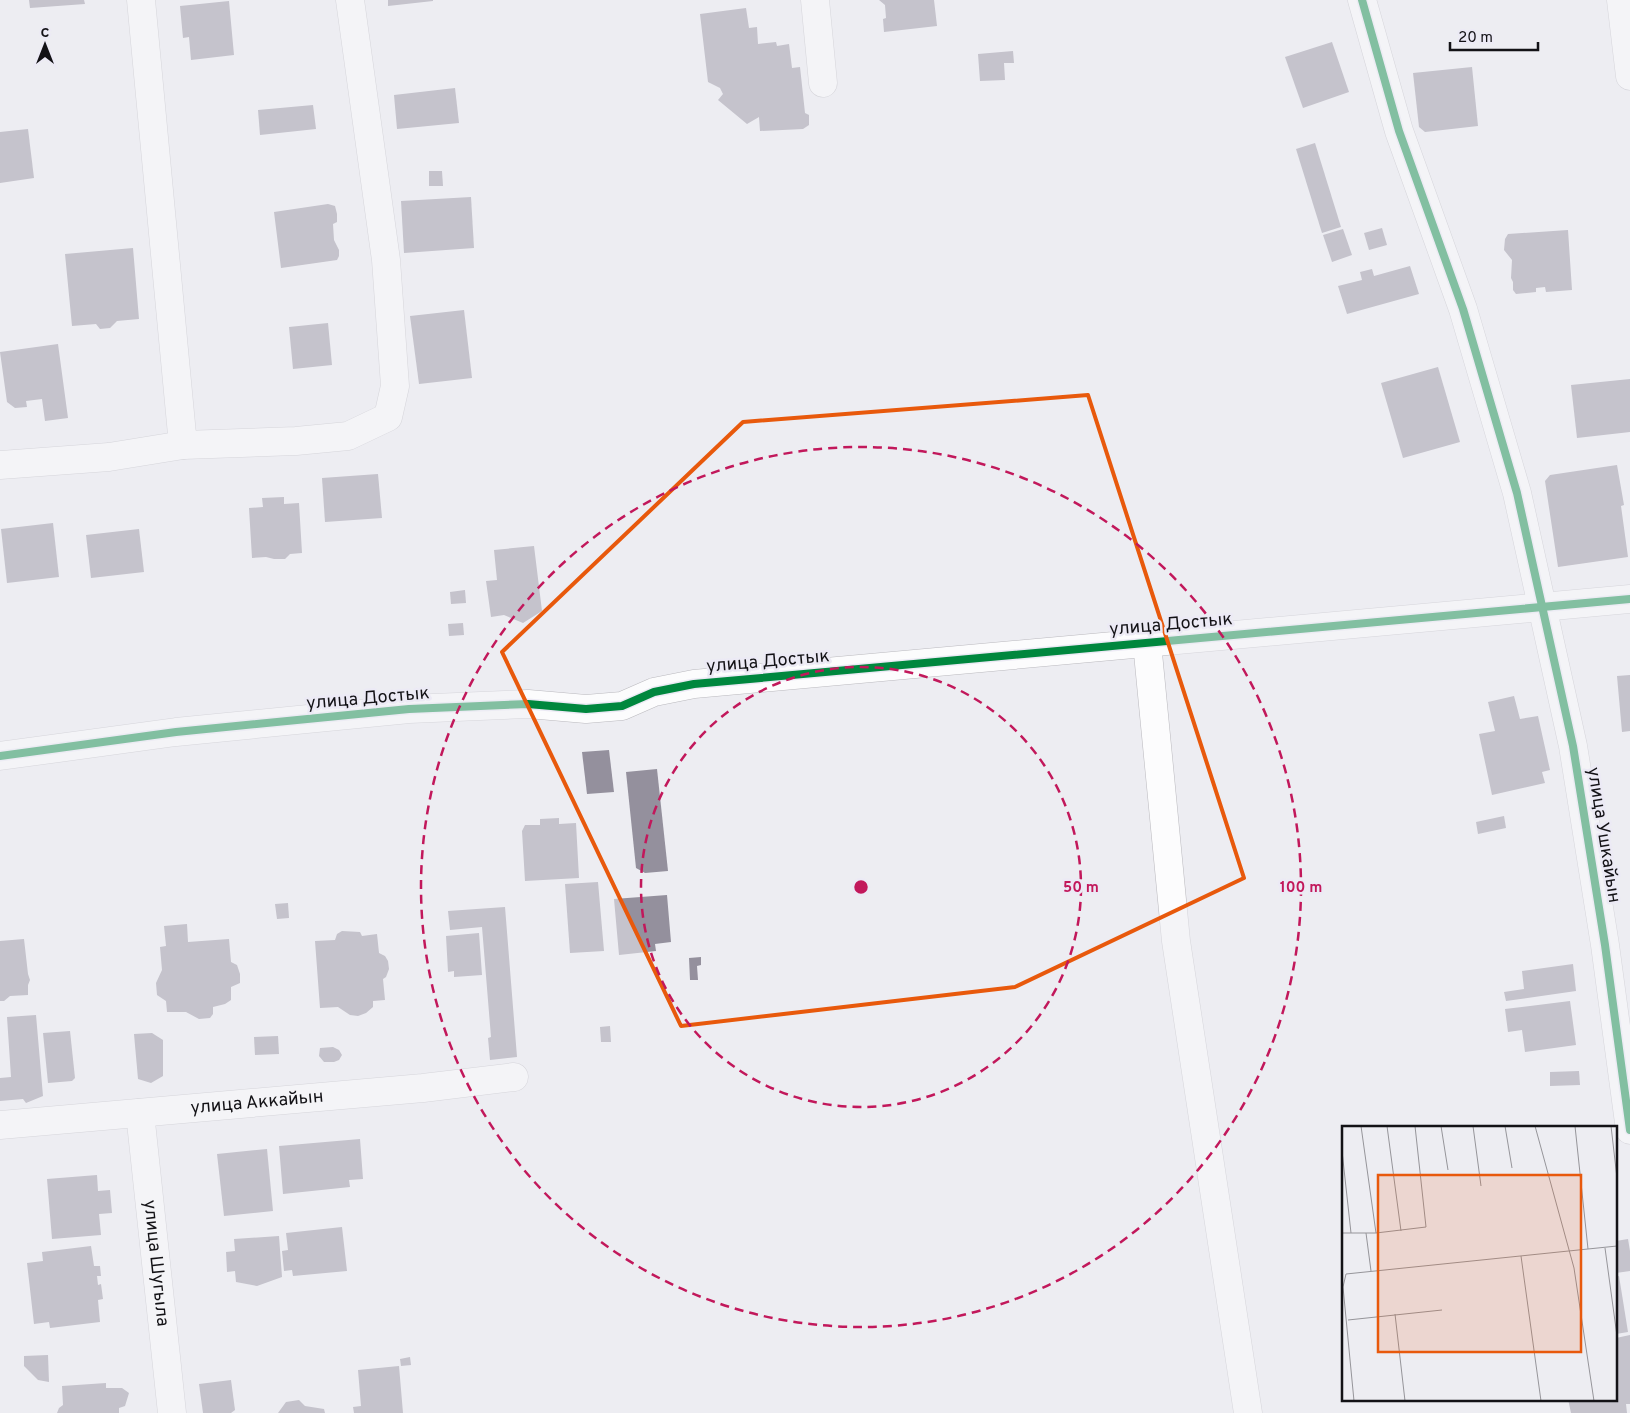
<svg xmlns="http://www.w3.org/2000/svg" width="1630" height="1413" font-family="Overpass,sans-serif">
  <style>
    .building { fill: #94909d }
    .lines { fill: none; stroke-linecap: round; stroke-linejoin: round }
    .minor-casing { stroke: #bab9be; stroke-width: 29 }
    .minor { stroke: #fcfcfd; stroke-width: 28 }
    .cycleway-casing { stroke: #eceaf5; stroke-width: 11 }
    .cycleway { stroke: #00873e; stroke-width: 8 }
    .marked { fill: none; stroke: #e8590c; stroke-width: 4; stroke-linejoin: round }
    .ring { fill: none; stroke: #c2185b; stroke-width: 2.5; stroke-dasharray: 9 6 }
    .labels { text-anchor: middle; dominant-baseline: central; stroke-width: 5; stroke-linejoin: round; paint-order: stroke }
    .street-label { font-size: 18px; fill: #131216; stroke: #eceaf5 }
    .inset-road { fill: none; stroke: #96959a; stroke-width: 1 }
    .view { fill: #e8590c; fill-opacity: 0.15; stroke: #e8590c; stroke-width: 2.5 }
    .inset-edge { fill: none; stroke: #131216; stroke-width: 2.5 }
    .centre { fill: #c2185b; stroke: #eceaf5; stroke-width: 2.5 }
    .ring-label { font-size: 15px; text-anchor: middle; font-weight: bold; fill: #c2185b; stroke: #eceaf5; stroke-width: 5; stroke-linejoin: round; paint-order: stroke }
  </style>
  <rect width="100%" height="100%" fill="#ededf2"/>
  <g class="building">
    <polygon points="29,0 84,0 85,4 30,8"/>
    <polygon points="388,0 433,0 433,1 388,6"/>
    <polygon points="879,0 934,0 937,26 884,32 883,19 886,18 885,5"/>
    <polygon points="229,1 234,55 191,60 189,37 183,38 180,6"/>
    <polygon points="746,8 749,28 757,27 758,44 776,42 777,46 789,44 792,68 800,67 805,113 809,115 809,125 803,129 760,131 759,117 747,124 718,100 723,94 720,88 708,82 700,14"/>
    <polygon points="1332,42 1349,92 1303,108 1285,57"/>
    <polygon points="1013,51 1014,63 1004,63 1005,80 980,81 978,54"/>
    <polygon points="1472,67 1478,126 1425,132 1419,127 1413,73"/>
    <polygon points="455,88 459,123 397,129 394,95"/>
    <polygon points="313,105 316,129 260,135 258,110"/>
    <polygon points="28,129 34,178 0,183 0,132"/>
    <polygon points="1315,143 1341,227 1322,233 1296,149"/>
    <polygon points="429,171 442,171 443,186 429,186"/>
    <polygon points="471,197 474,248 404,253 401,201"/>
    <polygon points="328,204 335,206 337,214 337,222 333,224 334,240 339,250 339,256 337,260 281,268 274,212"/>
    <polygon points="1382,228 1387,245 1369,250 1364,233"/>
    <polygon points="1343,229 1352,255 1332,262 1323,235"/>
    <polygon points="1568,230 1572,290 1546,292 1545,287 1536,288 1536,292 1516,294 1513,290 1513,282 1511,278 1512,260 1504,250 1505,239 1508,234"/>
    <polygon points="133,248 139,319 117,321 110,328 100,329 96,324 72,326 65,254"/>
    <polygon points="1410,266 1419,294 1347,314 1338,286 1362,280 1360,272 1372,269 1374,276"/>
    <polygon points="464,310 472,378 419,384 410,316"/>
    <polygon points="328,323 332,365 293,369 289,327"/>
    <polygon points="58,344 68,418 45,421 42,399 26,401 27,407 15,408 7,402 0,352"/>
    <polygon points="1438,367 1460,442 1403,458 1381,383"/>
    <polygon points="1630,379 1630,432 1577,438 1571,385"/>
    <polygon points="1617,465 1624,505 1621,506 1628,557 1558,567 1545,481 1550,475"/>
    <polygon points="378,474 382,518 325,522 322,478"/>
    <polygon points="284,497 284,504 299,503 302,553 290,554 285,559 274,559 266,557 252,558 249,508 263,507 262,498"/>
    <polygon points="53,523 59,577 7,583 1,529"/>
    <polygon points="139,529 144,572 91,578 86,535"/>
    <polygon points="534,546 542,611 523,623 504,615 491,617 486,581 497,580 494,550"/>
    <polygon points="465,590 466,603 451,604 450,592"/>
    <polygon points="463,623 464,635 449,636 448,624"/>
    <polygon points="1630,675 1630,731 1622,732 1617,676"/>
    <polygon points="1514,696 1520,719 1538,716 1550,770 1542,772 1545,783 1492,795 1479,734 1495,731 1488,702"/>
    <polygon points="609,750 614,792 587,794 582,752"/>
    <polygon points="657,769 668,871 645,873 636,868 626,772"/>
    <polygon points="1504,816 1506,828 1478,834 1476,822"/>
    <polygon points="559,818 559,824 576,823 579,878 525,881 522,831 525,825 540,825 540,819"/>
    <polygon points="598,882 604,951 570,953 565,884"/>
    <polygon points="667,895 671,942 655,944 656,951 619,955 614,899"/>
    <polygon points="288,903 289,918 277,919 275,904"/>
    <polygon points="505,907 517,1057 490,1060 488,1038 491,1037 482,927 450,930 448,911"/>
    <polygon points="187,924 188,942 229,939 231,962 237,965 240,974 240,983 231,987 231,1000 225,1004 213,1007 213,1014 210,1018 199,1019 186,1012 167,1012 166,1001 157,995 156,983 162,970 160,947 166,946 164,926"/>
    <polygon points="342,931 360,932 362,936 377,934 379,953 385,956 388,961 389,969 386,977 383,979 385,1000 373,1001 373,1007 366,1013 358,1016 350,1015 338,1007 320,1008 315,941 335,940 337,934"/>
    <polygon points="479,933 482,975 454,977 454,971 448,972 446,936"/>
    <polygon points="24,939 28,974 30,980 28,985 28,995 10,996 4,1001 0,1001 0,941"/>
    <polygon points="701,957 701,965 697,966 698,980 690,980 689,958"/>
    <polygon points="1573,964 1576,991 1506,1001 1504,992 1524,989 1522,971"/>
    <polygon points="1570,1001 1576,1045 1525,1052 1522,1030 1508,1032 1505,1009"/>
    <polygon points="36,1015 43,1096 26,1103 23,1099 0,1101 0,1078 11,1077 7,1017"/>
    <polygon points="610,1026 611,1042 601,1042 600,1027"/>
    <polygon points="70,1031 75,1078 72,1081 48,1083 43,1033"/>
    <polygon points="152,1033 163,1040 163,1076 151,1083 138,1079 134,1034"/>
    <polygon points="278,1036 279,1054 255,1055 254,1037"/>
    <polygon points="333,1047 339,1050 342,1055 339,1060 334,1062 324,1062 319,1056 320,1048"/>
    <polygon points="1579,1071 1580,1085 1550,1086 1550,1072"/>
    <polygon points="360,1139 363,1179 349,1180 350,1187 283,1194 279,1146"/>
    <polygon points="267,1149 273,1211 224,1216 217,1154"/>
    <polygon points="97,1175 98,1191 110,1190 112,1213 99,1214 101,1235 52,1239 47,1179"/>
    <polygon points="342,1227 347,1271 293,1276 292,1270 284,1271 282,1251 288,1250 286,1233"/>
    <polygon points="279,1236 282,1277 257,1286 236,1282 235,1271 227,1272 226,1252 235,1251 234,1239"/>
    <polygon points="1628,1239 1630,1251 1630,1271 1616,1273 1616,1241"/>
    <polygon points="91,1246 94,1266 100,1266 101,1276 97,1276 98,1285 101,1284 103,1299 98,1300 100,1322 50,1328 49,1322 34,1324 27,1263 43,1261 42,1252"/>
    <polygon points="1619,1276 1628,1332 1616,1334 1616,1277"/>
    <polygon points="1630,1335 1630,1404 1626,1404 1627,1413 1571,1413 1568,1399 1616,1399 1616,1352 1618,1351 1616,1338"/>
    <polygon points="48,1355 49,1382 38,1380 24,1366 24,1356"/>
    <polygon points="410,1357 411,1365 401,1366 400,1359"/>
    <polygon points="399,1366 403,1413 354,1413 353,1407 361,1406 358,1370"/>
    <polygon points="231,1380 235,1410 231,1413 203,1413 199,1384"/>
    <polygon points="106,1383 106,1388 122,1388 129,1393 125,1406 119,1408 119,1413 57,1413 59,1408 63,1405 62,1386"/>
    <polygon points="299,1400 305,1406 324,1409 325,1413 278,1413 286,1402"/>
  </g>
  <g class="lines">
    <g class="minor-casing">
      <g id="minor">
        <polyline points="141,0 183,445"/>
        <polyline points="815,0 823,83"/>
        <polyline points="1362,0 1399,131 1463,309 1517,493 1573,746 1605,945 1630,1130"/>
        <polyline points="1621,0 1630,76"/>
        <polyline points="0,465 109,457 183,445 296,441 348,436 388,417 395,386 386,260 350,0"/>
        <polyline points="1147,643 1176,941 1248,1413"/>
        <polyline points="0,756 176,732 409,709 528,704 586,709 622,706 654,692 694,684 1630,599"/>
        <path id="s1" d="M140,1113l32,300"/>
        <path id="s2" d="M0,1125l423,-37 91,-11"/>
      </g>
    </g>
    <use href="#minor" class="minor"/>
    <g class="cycleway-casing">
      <g id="cycleway">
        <polyline points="1362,0 1399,131 1463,309 1517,493 1573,746 1605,945 1630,1130"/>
        <polyline points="0,756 176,732 409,709 528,704 586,709 622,706 654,692 694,684 1630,599"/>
      </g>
    </g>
    <use href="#cycleway" class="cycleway"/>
  </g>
  <path d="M0 0H1630V1413H0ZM1088,395l156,483 -229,109 -334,39 -179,-374 241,-230z" fill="#ededf2" fill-opacity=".55" fill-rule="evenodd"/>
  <path class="marked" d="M1088,395l156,483 -229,109 -334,39 -179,-374 241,-230z"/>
  <g class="ring">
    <circle cx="861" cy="887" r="220"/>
    <circle cx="861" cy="887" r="440"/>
  </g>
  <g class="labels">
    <g class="street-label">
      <text transform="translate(1171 625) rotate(-5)">улица Достык</text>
      <text transform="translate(768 662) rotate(-5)">улица Достык</text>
      <text transform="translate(368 699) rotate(-5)">улица Достык</text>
      <text transform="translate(1603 835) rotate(81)">улица Ушкайын</text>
      <text stroke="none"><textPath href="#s2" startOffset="258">улица Аккайын</textPath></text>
      <text stroke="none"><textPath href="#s1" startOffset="151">улица Шугыла</textPath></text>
    </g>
  </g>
  <g transform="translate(1342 1126)">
    <rect width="275" height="275" fill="#ededf2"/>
    <path class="inset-road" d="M19,0l15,107M45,0l14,105M99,0l7,44M131,0l8,60M163,0l7,42M193,0l39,142 20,133M233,0l13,123M269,0l6,52M0,25l9,82M0,107h34l50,-6 -11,-101M24,107l5,38M263,122l12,88M179,130l20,145M53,188l10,87M6,194l94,-10M12,275l-11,-114 3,-13 271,-28"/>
    <path class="view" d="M36,49h203v177h-203z"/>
    <rect width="275" height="275" class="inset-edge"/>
  </g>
  <circle cx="861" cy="887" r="8" class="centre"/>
  <g class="ring-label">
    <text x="1081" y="892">50 m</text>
    <text x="1301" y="892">100 m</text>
  </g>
  <g transform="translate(45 45)" stroke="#eceaf5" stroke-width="4" paint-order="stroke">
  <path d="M0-4L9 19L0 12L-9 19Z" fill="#131216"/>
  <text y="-8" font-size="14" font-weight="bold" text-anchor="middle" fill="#131216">С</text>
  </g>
  <path d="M1450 42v8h88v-8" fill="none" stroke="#131216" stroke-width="2.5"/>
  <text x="1458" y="42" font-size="15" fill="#131216" stroke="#eceaf5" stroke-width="4" paint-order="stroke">20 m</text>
</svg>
